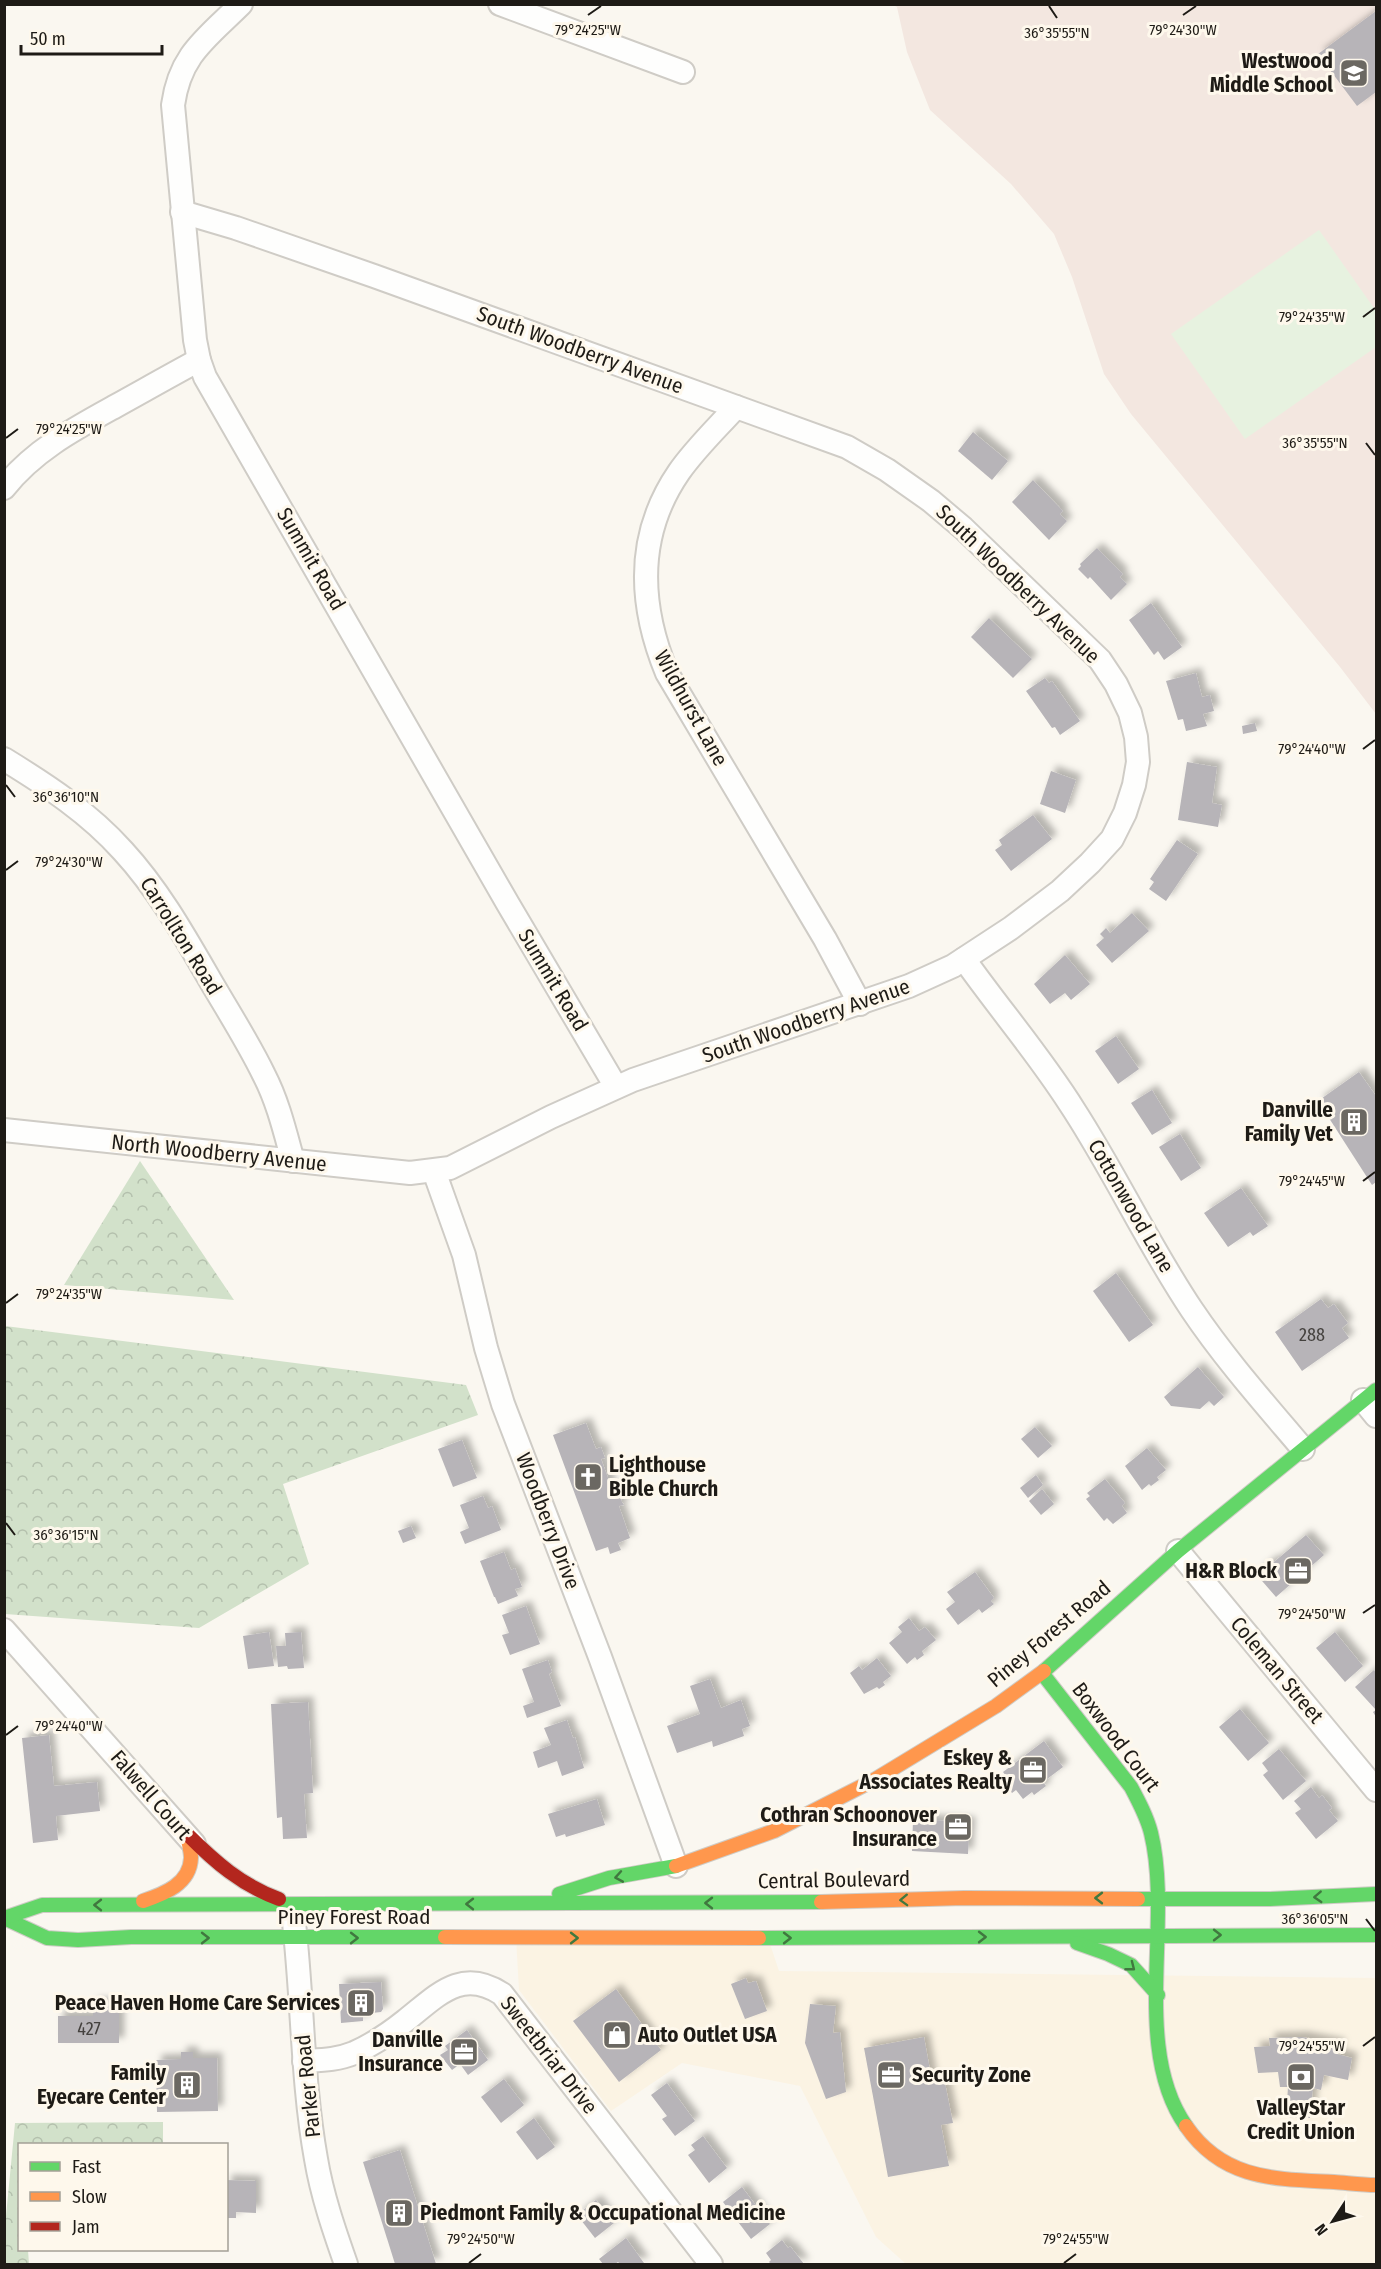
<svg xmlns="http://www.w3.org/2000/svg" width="1381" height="2269" font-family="'Fira Sans Condensed',sans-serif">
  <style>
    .built { fill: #fbf3e3 }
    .education { fill: #f3e7e0 }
    .green { fill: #e7f2e0 }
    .forest { fill: url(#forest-crowns) }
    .building { fill: #b7b4b8; filter: url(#shadow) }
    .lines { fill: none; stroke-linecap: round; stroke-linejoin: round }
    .street-casing { stroke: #cfccc6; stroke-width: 26 }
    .fast-casing { stroke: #cfccc6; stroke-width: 16 }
    .slow-casing { stroke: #cfccc6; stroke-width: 16 }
    .jam-casing { stroke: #cfccc6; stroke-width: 16 }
    .street { stroke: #fefefd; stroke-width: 22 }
    .fast { stroke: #63d668; stroke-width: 14 }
    .slow { stroke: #ff974d; stroke-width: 14 }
    .jam { stroke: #b3261e; stroke-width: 14 }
    .oneway { stroke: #40783f }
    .ticks { fill: none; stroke: #1e1b16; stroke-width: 2 }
    .labels { text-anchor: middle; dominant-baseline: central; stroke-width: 6; stroke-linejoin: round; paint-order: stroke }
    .number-label { font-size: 18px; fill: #44413e }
    .poi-label { font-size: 21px; font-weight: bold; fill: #1e1b16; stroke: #fef8ec; text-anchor: end }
    .street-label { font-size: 21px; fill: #1e1b16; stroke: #fef8ec }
    .ticks-label { font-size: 15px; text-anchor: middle; fill: #1e1b16; stroke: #fef8ec; stroke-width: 6; stroke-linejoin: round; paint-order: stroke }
  </style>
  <defs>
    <pattern id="forest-crowns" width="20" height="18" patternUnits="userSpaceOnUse" patternTransform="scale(1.5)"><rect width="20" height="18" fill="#d2e1ca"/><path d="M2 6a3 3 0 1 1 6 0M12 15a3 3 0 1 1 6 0" fill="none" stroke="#b4c0ad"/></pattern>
    <filter id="shadow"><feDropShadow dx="5.5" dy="-5.5" stdDeviation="3" flood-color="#0004"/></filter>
  </defs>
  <rect width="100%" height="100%" fill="#faf7f0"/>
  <polygon class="built" points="516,1938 768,1938 779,1971 1376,1978 1376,2264 906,2264 876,2237 800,2086 682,2063 611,2111 519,1990"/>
  <polygon class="education" points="893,5 1376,5 1376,714 1340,667 1131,414 1104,374 1072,277 1054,234 1011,184 930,110 907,52 897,7"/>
  <polygon class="green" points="1319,230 1376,311 1376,347 1245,439 1171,334"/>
  <g class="forest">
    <polygon points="140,1161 234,1300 64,1285"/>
    <polygon points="5,1326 466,1385 478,1415 283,1484 309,1564 199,1628 5,1614"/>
    <polygon points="163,2122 163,2144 20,2144 20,2250 28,2250 29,2264 5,2264 5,2226 15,2123"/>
  </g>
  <g class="building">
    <polygon points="1376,11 1376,92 1357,106 1318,54"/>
    <polygon points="973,432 1008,461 992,480 958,451"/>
    <polygon points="1033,480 1063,511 1060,514 1067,521 1049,540 1012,502"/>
    <polygon points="1097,548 1123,574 1120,577 1127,584 1111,600 1090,577 1088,579 1078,569 1081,566 1080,564"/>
    <polygon points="1151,603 1182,647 1164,660 1158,651 1154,655 1129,620"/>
    <polygon points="989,618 1032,659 1013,678 971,637"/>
    <polygon points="1196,673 1202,697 1210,695 1214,711 1203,714 1207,726 1186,731 1183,719 1178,720 1166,681"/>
    <polygon points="1045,678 1049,683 1052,681 1080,721 1060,735 1055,727 1052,728 1026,691"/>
    <polygon points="1255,723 1257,731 1243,734 1242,726"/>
    <polygon points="1187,762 1217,767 1212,803 1222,805 1218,827 1178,820"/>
    <polygon points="1051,771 1076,780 1065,813 1040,804"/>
    <polygon points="1033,815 1052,839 1011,871 995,850 1002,845 999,840"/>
    <polygon points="1177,840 1198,854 1166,901 1149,889 1154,882 1150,879"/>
    <polygon points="1132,913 1149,931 1112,963 1096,945 1104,938 1100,934 1106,928 1110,933"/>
    <polygon points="1065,955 1090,984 1071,1000 1065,993 1050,1004 1034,984"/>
    <polygon points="1116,1036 1139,1069 1118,1084 1095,1051"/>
    <polygon points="1359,1072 1376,1096 1376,1182 1372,1185 1318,1101"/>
    <polygon points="1152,1090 1172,1123 1152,1135 1131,1103"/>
    <polygon points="1180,1134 1201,1168 1181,1181 1159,1147"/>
    <polygon points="1241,1188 1268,1226 1253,1236 1250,1232 1228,1247 1204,1213"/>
    <polygon points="1116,1273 1153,1325 1129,1342 1093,1291"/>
    <polygon points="1321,1299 1328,1308 1334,1304 1339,1311 1348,1323 1342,1328 1349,1338 1302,1371 1275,1332"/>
    <polygon points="1198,1367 1224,1397 1214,1406 1209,1401 1200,1409 1171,1406 1164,1397"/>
    <polygon points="586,1423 596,1449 601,1447 605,1458 601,1459 615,1497 620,1496 622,1502 624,1505 619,1506 630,1538 618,1543 621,1550 610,1554 608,1547 596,1551 553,1435"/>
    <polygon points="1035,1427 1052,1446 1038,1458 1021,1439"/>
    <polygon points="462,1440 477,1478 453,1487 438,1449"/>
    <polygon points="1147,1448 1166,1470 1157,1477 1159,1480 1151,1486 1149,1484 1142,1490 1125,1466"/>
    <polygon points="1036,1475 1043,1485 1028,1498 1020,1488"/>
    <polygon points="1105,1479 1125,1503 1122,1506 1127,1513 1113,1524 1107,1518 1104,1521 1086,1499 1090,1496 1087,1493"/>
    <polygon points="1042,1489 1054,1504 1041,1515 1029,1501"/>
    <polygon points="483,1496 488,1508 492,1506 501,1530 465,1544 460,1532 469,1528 460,1505"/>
    <polygon points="411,1526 416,1538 403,1543 398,1531"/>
    <polygon points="1306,1535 1324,1555 1276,1597 1256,1574 1272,1560 1274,1562"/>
    <polygon points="504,1552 511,1570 515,1568 522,1587 515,1589 518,1596 498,1604 495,1597 494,1597 480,1561"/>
    <polygon points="975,1572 994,1598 991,1601 994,1604 982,1613 979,1609 958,1625 946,1609 955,1602 947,1592"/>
    <polygon points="526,1606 540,1644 510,1655 502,1635 509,1633 502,1615"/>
    <polygon points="909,1618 919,1631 925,1627 936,1640 922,1651 924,1655 917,1660 915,1657 907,1664 889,1643 902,1632 898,1627"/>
    <polygon points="269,1632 274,1666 248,1669 243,1636"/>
    <polygon points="301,1632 304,1668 288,1669 287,1666 278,1667 276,1646 286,1646 285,1633"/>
    <polygon points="1335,1632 1363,1666 1345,1682 1316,1648"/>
    <polygon points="877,1658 891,1676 883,1682 885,1685 879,1689 877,1687 864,1694 850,1673 859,1666 862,1670"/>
    <polygon points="548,1660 552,1672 549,1674 561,1706 527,1718 523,1706 534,1702 522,1669"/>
    <polygon points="1374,1670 1376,1673 1376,1717 1373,1712 1376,1710 1355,1687"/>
    <polygon points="710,1679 721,1708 741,1700 750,1726 742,1729 744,1736 713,1747 712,1741 677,1753 667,1726 700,1714 690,1686"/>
    <polygon points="308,1702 313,1793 304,1794 307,1838 283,1839 282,1817 277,1818 271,1704"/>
    <polygon points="1240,1709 1269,1743 1248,1761 1219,1727"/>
    <polygon points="567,1720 573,1738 575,1737 584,1768 562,1776 557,1761 538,1768 533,1752 551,1745 544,1728"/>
    <polygon points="49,1735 54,1786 97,1782 100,1811 56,1816 58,1840 33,1843 22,1738"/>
    <polygon points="1044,1741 1063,1767 1043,1782 1046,1786 1034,1795 1032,1792 1023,1799 1016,1790 1012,1793 1006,1785 1010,1781 1003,1772"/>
    <polygon points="1279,1749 1306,1781 1283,1800 1263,1775 1268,1771 1262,1763"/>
    <polygon points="1311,1787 1319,1798 1322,1795 1332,1808 1329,1810 1338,1821 1316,1839 1295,1813 1301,1809 1294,1801"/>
    <polygon points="597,1799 605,1825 566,1837 565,1834 556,1837 548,1814"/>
    <polygon points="913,1819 970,1822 968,1854 912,1851"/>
    <polygon points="746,1978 748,1983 756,1981 767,2011 745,2019 731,1984"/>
    <polygon points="381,1982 383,2009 381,2012 363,2014 363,2021 341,2023 339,1984"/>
    <polygon points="616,1989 661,2050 619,2082 573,2021"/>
    <polygon points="93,2003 119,2003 119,2043 58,2043 58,2016 93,2016"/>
    <polygon points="810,2004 836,2006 833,2033 840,2032 846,2092 826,2099 805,2043"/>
    <polygon points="467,2030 488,2060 468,2075 460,2064 452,2070 440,2055 448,2050 445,2046"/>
    <polygon points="924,2037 932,2081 944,2078 953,2123 941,2125 949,2166 888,2177 864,2048"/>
    <polygon points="1302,2037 1340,2044 1337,2054 1352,2058 1348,2080 1324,2075 1321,2090 1313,2088 1310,2118 1286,2117 1288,2087 1280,2087 1278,2072 1258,2073 1254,2047 1270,2046 1269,2038"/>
    <polygon points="181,2052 193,2052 193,2058 217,2058 218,2111 157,2112 156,2060 181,2059"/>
    <polygon points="504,2079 524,2105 501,2123 481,2097"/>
    <polygon points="667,2083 695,2121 675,2136 662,2119 667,2116 651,2095"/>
    <polygon points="534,2118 555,2147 537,2160 516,2132"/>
    <polygon points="703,2136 727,2168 709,2183 688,2155 695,2150 691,2145"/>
    <polygon points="400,2150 436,2264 395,2264 363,2162"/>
    <polygon points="226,2180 256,2181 256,2213 236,2212 236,2218 226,2218"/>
    <polygon points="742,2187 770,2224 751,2239 723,2202"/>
    <polygon points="596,2200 614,2223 595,2238 577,2215"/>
    <polygon points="626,2238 644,2263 620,2264 618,2262 615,2264 603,2264 599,2259"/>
    <polygon points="782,2240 788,2248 790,2246 804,2264 771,2264 769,2262 771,2260 766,2253"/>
  </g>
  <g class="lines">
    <g class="street-casing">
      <g id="street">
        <path d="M241,4c-34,34 -61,50 -68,101l22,235 4,20 6,17 303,527 108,183"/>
        <polyline points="500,4 683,72"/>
        <path d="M736,407c-19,21 -41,42 -57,65 -44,64 -40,133 -12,201l158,266 35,65"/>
        <path d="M4,488c29,-37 70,-59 110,-81 29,-16 57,-32 85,-47"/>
        <path d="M4,759c44,27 85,54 119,92 35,38 61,84 87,129 18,31 38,62 54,95 14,27 21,57 29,86"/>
        <path d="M964,959c36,51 77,98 110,151 42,65 75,136 118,200 33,49 73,94 111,139"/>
        <polyline points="4,1130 410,1173 450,1168 551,1117 633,1080 909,986 953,966 1011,928 1060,891 1090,863 1112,839 1125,813 1134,785 1138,762 1136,737 1130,713 1116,684 1100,660 963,528 931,501 887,470 847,447 374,276 236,228 182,212"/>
        <polyline points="434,1171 464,1255 486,1348 503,1404 600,1657 676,1866"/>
        <polyline points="1363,1400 1376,1416"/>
        <polyline points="1178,1551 1376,1790"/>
        <polyline points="4,1630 194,1844"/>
        <path d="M294,1923c9,79 8,158 22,236 6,36 18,71 30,105"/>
        <path d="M304,2061c17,-1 33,-1 50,-8 18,-8 36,-20 51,-32 32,-25 56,-54 97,-27l209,270"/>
      </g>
    </g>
    <g class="fast-casing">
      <g id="fast">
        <polyline points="1044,1671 1178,1551 1376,1390"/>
        <path d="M1042,1673l89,114c8,15 16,30 20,46 22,90 -20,215 35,293"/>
        <polyline points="559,1894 609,1878 676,1866"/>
        <polyline points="1138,1899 1270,1899 1376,1894"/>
        <polyline points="4,1918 47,1938 78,1940 131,1937 445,1937"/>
        <polyline points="4,1918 42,1905 821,1902"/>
        <polyline points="759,1938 1376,1935"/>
        <polyline points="1077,1943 1108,1954 1131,1965 1158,1995"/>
      </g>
    </g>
    <g class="slow-casing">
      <g id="slow">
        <polyline points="676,1866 774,1831 874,1780 996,1706 1044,1671"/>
        <path d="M143,1901c21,-7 47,-17 48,-43 0,-8 -3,-16 -4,-24"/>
        <polyline points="821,1902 964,1898 1138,1899"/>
        <polyline points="445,1937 759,1938"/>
        <path d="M1186,2126c37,54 89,53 148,56 14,1 28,3 42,3"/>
      </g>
    </g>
    <g class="jam-casing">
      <path id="jam" d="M187,1834c28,28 54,51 92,65"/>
    </g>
    <use href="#street" class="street"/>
    <use href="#fast" class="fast"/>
    <use href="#slow" class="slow"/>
    <use href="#jam" class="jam"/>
  </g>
  <defs><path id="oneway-chevron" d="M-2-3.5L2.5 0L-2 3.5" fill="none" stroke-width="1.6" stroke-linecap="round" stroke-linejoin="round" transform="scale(1.5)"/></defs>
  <g class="oneway">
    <use href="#oneway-chevron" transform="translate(619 1877) rotate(170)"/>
    <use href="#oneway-chevron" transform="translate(1318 1897) rotate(177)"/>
    <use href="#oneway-chevron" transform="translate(1099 1898) rotate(180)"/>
    <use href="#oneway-chevron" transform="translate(904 1900) rotate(178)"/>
    <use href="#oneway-chevron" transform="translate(709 1903) rotate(180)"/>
    <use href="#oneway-chevron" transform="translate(470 1904) rotate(-180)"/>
    <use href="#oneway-chevron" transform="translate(98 1905) rotate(180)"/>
    <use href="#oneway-chevron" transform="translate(1217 1935)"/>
    <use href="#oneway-chevron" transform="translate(982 1937)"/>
    <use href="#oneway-chevron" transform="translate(205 1938)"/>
    <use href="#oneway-chevron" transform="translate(354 1938)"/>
    <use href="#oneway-chevron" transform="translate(574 1938)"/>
    <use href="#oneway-chevron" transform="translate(787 1938)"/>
    <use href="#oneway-chevron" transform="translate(1131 1967) rotate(38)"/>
  </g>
  <path class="ticks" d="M1049,6l8,12M588,15l13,-9M1183,15l13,-9M1363,317l12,-9M6,438l12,-9M1366,443l9,12M1363,749l12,-9M6,785l9,12M6,870l12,-9M1363,1181l12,-9M6,1303l12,-9M6,1523l9,12M1363,1613l12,-8M6,1735l12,-9M1366,1919l9,12M1363,2046l12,-9M469,2263l12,-9M1064,2263l12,-9"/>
  <defs>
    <g id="school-square" transform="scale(1.5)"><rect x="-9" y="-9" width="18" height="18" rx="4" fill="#6b6862" stroke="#fef8ec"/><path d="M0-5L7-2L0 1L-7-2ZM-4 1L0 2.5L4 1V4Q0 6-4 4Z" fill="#fff"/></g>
    <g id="building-square" transform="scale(1.5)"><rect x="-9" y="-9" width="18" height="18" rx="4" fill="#6b6862" stroke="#fef8ec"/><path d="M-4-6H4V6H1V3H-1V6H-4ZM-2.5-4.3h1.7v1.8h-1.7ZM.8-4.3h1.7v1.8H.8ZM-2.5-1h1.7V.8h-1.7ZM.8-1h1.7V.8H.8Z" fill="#fff"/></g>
    <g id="church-square" transform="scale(1.5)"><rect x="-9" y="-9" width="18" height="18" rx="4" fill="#6b6862" stroke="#fef8ec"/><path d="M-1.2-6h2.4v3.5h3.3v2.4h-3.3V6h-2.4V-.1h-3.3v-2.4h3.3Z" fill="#fff"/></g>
    <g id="office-square" transform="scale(1.5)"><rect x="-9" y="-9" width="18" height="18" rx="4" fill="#6b6862" stroke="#fef8ec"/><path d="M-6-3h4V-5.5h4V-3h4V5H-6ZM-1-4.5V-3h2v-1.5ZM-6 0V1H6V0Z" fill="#fff"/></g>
    <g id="shop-square" transform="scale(1.5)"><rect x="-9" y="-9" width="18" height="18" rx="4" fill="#6b6862" stroke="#fef8ec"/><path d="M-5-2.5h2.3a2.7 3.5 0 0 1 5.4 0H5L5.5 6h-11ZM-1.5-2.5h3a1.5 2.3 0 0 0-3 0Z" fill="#fff"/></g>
    <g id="bank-square" transform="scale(1.5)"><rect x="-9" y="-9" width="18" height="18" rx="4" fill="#6b6862" stroke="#fef8ec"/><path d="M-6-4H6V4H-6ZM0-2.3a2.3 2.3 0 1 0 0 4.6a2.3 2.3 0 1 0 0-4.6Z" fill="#fff"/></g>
  </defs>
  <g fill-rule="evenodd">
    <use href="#school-square" x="1354" y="73"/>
    <use href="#building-square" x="1354" y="1122"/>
    <use href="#church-square" x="588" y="1477"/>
    <use href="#office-square" x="1298" y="1571"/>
    <use href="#office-square" x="1033" y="1770"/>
    <use href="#office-square" x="958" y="1827"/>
    <use href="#building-square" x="361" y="2003"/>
    <use href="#shop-square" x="617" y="2035"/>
    <use href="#office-square" x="464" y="2052"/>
    <use href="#office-square" x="891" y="2075"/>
    <use href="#bank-square" x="1301" y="2077"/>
    <use href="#building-square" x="187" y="2085"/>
    <use href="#building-square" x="399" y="2213"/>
  </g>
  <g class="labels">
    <g class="number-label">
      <text x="1312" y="1335">288</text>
      <text x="89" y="2029">427</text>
    </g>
    <g class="poi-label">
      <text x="1333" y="61">Westwood<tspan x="1333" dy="24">Middle School</tspan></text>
      <text x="1333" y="1110">Danville<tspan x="1333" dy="24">Family Vet</tspan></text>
      <text x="609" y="1465" text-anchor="start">Lighthouse<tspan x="609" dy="24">Bible Church</tspan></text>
      <text x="1277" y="1571">H&amp;R Block</text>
      <text x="1012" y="1758">Eskey &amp;<tspan x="1012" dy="24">Associates Realty</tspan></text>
      <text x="937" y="1815">Cothran Schoonover<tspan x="937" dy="24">Insurance</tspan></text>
      <text x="340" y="2003">Peace Haven Home Care Services</text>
      <text x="638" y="2035" text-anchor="start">Auto Outlet USA</text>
      <text x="443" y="2040">Danville<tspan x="443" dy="24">Insurance</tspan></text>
      <text x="166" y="2073">Family<tspan x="166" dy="24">Eyecare Center</tspan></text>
      <text x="912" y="2075" text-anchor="start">Security Zone</text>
      <text x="1301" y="2108" text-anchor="middle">ValleyStar<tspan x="1301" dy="24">Credit Union</tspan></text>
      <text x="420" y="2213" text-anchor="start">Piedmont Family &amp; Occupational Medicine</text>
    </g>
    <g class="street-label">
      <text transform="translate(580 350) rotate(20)">South Woodberry Avenue</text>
      <text transform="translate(311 559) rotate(60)">Summit Road</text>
      <text transform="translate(1018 584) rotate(44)">South Woodberry Avenue</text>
      <text transform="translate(691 708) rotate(61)">Wildhurst Lane</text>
      <text transform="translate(181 936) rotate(58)">Carrollton Road</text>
      <text transform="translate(553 980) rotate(59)">Summit Road</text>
      <text transform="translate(806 1021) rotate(-19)">South Woodberry Avenue</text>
      <text transform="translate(219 1153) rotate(6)">North Woodberry Avenue</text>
      <text transform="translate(1131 1206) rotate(60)">Cottonwood Lane</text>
      <text transform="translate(548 1521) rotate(69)">Woodberry Drive</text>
      <text transform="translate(1049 1634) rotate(-40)">Piney Forest Road</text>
      <text transform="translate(1277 1670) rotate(50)">Coleman Street</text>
      <text transform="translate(1116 1737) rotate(53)">Boxwood Court</text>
      <text transform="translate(151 1795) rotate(49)">Falwell Court</text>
      <text transform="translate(834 1880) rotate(-1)">Central Boulevard</text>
      <text x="354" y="1917">Piney Forest Road</text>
      <text transform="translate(549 2055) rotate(52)">Sweetbriar Drive</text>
      <text transform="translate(308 2086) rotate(-96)">Parker Road</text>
    </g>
  </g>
  <g class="ticks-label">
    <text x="588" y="35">79°24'25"W</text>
    <text x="1183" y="35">79°24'30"W</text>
    <text x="1057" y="38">36°35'55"N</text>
    <text x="1312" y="322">79°24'35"W</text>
    <text x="69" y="434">79°24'25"W</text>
    <text x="1315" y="448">36°35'55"N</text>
    <text x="1312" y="754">79°24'40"W</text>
    <text x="66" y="802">36°36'10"N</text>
    <text x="69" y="867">79°24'30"W</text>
    <text x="1312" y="1186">79°24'45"W</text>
    <text x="69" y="1299">79°24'35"W</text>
    <text x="66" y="1540">36°36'15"N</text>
    <text x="1312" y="1619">79°24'50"W</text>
    <text x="69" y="1731">79°24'40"W</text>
    <text x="1315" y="1924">36°36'05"N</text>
    <text x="1312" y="2051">79°24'55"W</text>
    <text x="481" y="2244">79°24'50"W</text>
    <text x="1076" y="2244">79°24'55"W</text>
  </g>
  <rect width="1381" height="2269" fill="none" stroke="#1e1b16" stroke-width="12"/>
  <rect x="18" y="2143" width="210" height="108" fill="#fef8ec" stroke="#a4a096" stroke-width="1.5"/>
  <rect x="30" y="2162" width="30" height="9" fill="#63d668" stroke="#a4a096" stroke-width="1.5"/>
  <text x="72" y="2173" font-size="18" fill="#1e1b16">Fast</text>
  <rect x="30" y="2192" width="30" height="9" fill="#ff974d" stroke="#a4a096" stroke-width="1.5"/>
  <text x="72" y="2203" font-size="18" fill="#1e1b16">Slow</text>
  <rect x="30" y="2222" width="30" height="9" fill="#b3261e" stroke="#a4a096" stroke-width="1.5"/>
  <text x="72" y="2233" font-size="18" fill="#1e1b16">Jam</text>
  <g transform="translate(1333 2221) rotate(234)" stroke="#fef8ec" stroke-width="4.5" paint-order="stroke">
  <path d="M0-4.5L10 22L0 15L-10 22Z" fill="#1e1b16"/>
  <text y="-9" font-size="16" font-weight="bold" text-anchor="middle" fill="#1e1b16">N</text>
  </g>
  <path d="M21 45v9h141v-9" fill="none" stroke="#1e1b16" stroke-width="3"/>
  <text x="30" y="45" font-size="18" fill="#1e1b16" stroke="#fef8ec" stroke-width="4.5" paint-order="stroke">50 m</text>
</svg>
